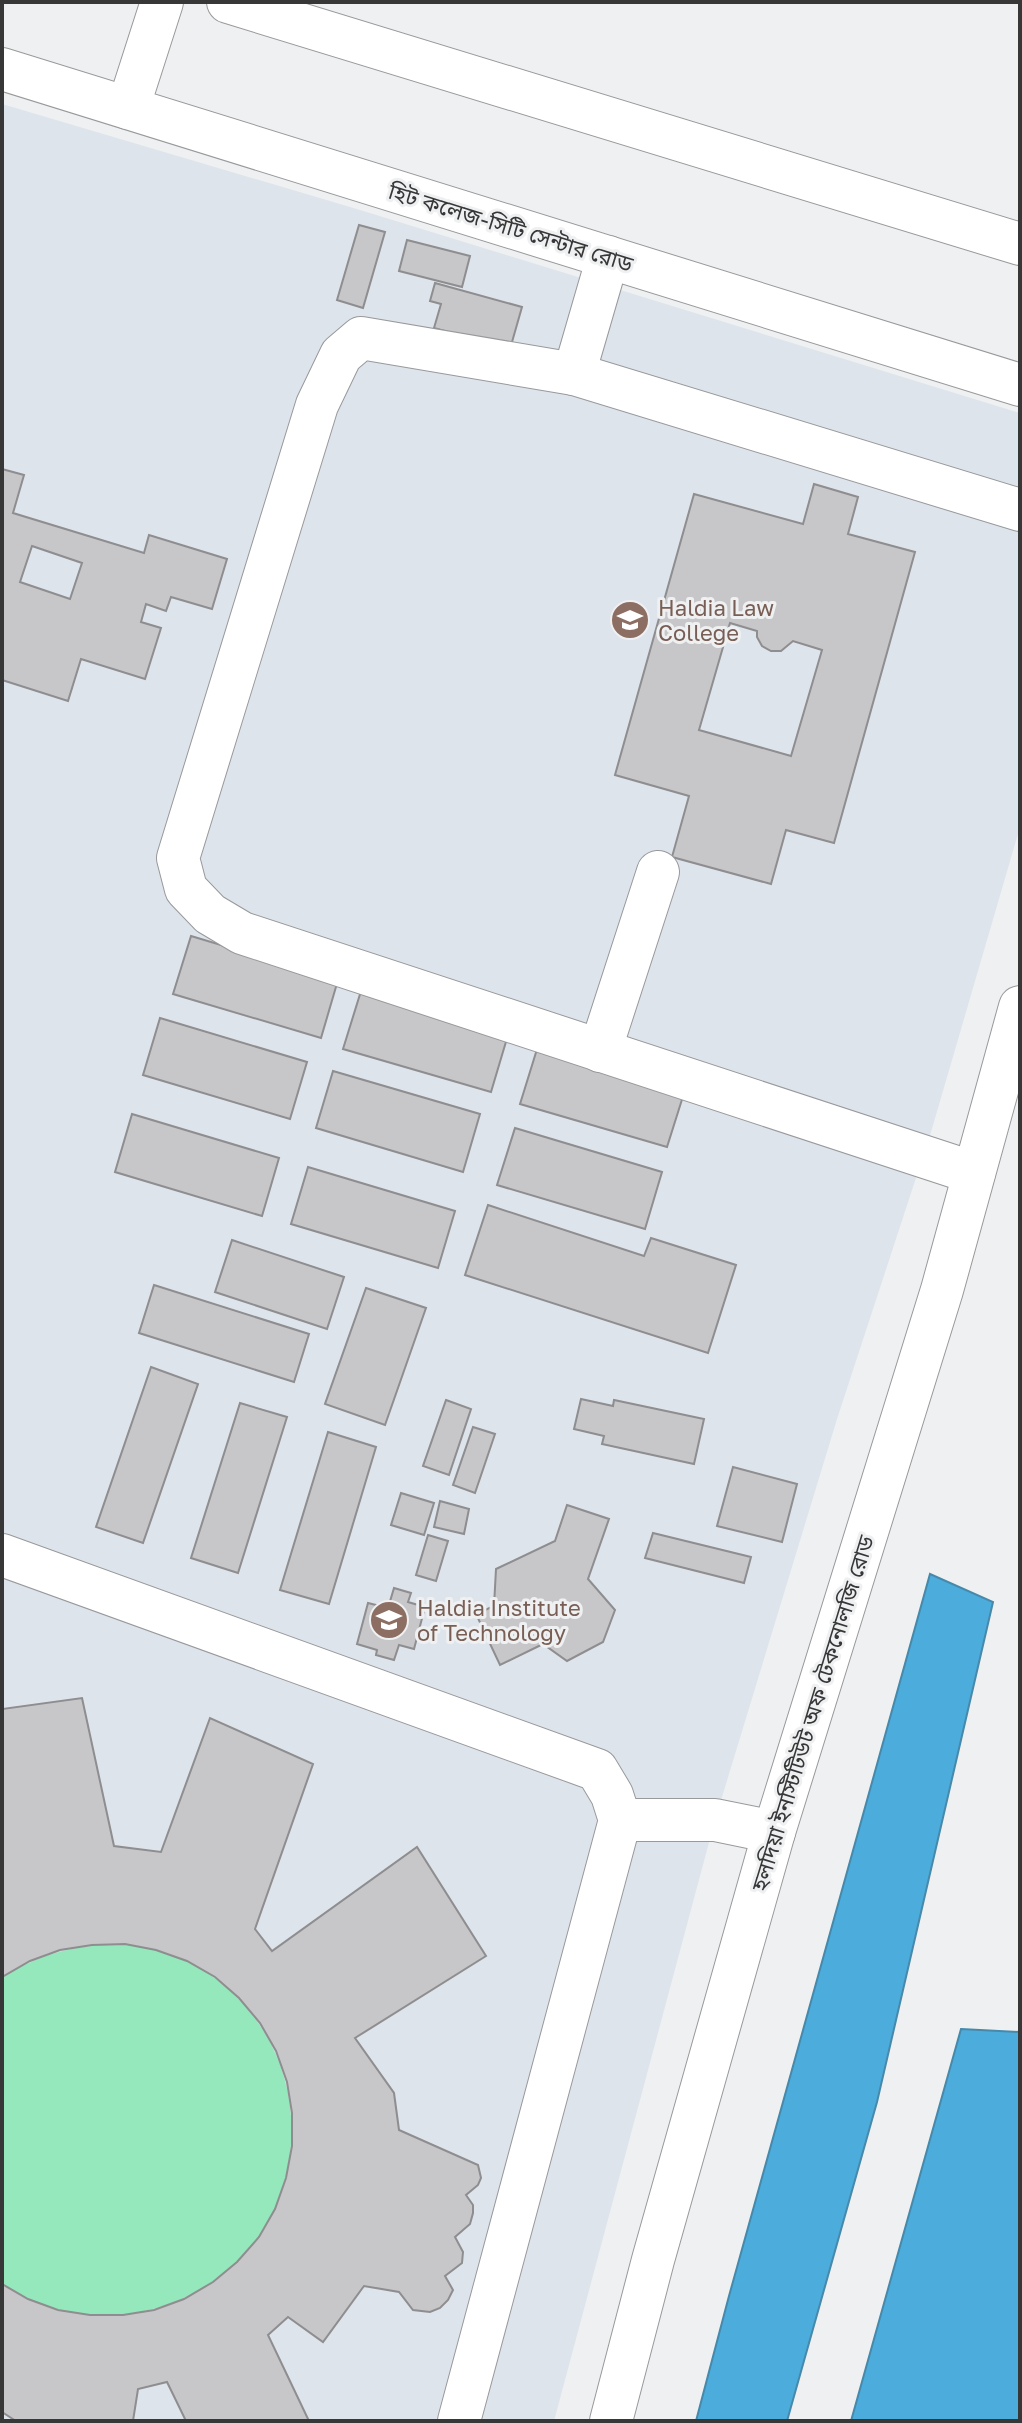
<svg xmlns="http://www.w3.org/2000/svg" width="1022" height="2423" font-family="'Golos Text','Noto Sans Bengali',sans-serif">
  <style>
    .built { fill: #dde4eb }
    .green { fill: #94e8bb }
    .water { fill: #4cacdc; stroke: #4689ab; stroke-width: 2 }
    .building { fill: #c7c6c8; stroke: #8e8d8f; stroke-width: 2; fill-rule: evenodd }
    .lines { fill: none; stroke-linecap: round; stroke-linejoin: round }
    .minor-casing { stroke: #98999b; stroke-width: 44 }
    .minor { stroke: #fff; stroke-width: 42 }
    .labels { text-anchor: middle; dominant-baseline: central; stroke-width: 6; stroke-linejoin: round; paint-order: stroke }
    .street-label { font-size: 22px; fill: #373738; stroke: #eff0f1 }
    .education-label { font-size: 22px; fill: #785e54; stroke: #eff0f1; text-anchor: start }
  </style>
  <rect width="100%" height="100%" fill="#eff0f1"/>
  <polygon class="built" points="2,104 360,210 1020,413 1020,827 931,1132 837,1419 715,1820 554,2421 2,2421"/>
  <path class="green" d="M125,1944c22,4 44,8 64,18 90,47 126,152 87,245 -34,81 -135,126 -219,102 -20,-5 -37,-15 -55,-25v-307c43,-25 73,-32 123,-33z"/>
  <g class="water">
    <polygon points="930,1574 993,1602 877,2102 787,2421 696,2421 729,2296"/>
    <polygon points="961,2029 1020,2032 1020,2421 851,2421"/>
  </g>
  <g class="building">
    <polygon points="359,225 385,232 363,308 337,300"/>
    <polygon points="407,240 470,256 462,287 399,271"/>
    <polygon points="435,283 522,307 510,349 434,328 441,304 430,301"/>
    <path d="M2,469l22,6 -11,38 131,40 5,-18 78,24 -15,50 -41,-12 -5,14 -20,-7 -5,18 20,6 -16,51 -64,-20 -13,42 -66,-21zM32,546l50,17 -12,36 -50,-17z"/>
    <path d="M814,484l44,13 -10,37 67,18 -81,291 -48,-13 -15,54 -99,-27 17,-61 -74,-21 79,-281 109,30zM730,623l27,8v6l5,9 9,5h10l12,-10 29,9 -31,106 -92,-26z"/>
    <polygon points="191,936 338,980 321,1038 173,994"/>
    <polygon points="361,991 508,1035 491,1092 343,1049"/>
    <polygon points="160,1018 307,1062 290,1119 143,1075"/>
    <polygon points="538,1046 685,1090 667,1147 520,1104"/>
    <polygon points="333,1071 480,1114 463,1172 316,1128"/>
    <polygon points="132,1114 279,1158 262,1216 115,1172"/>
    <polygon points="515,1128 662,1172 645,1229 497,1185"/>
    <polygon points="308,1167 455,1211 438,1268 291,1224"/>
    <polygon points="488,1205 644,1256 651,1238 736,1265 708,1353 465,1275"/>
    <polygon points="232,1240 344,1277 327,1329 215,1292"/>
    <polygon points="154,1285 309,1334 294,1382 139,1333"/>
    <polygon points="366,1288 426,1308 385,1425 325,1404"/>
    <polygon points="151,1367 198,1384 143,1543 96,1527"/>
    <polygon points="581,1399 613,1406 614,1400 704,1419 694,1464 602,1444 604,1436 574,1429"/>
    <polygon points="446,1400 471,1409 449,1475 423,1466"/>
    <polygon points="240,1403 287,1417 238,1573 191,1558"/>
    <polygon points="473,1427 495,1434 475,1493 453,1485"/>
    <polygon points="328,1432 376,1447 329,1604 280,1590"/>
    <polygon points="733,1467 797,1484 782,1542 717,1526"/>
    <polygon points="401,1493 434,1503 424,1535 391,1525"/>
    <polygon points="440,1501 469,1509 464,1534 434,1527"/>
    <polygon points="567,1505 609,1519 588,1579 615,1610 603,1642 567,1661 543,1644 500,1665 476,1614 494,1606 496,1569 555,1541"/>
    <polygon points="653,1533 751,1557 744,1583 645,1558"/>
    <polygon points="428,1535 448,1541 436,1581 416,1575"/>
    <polygon points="394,1588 411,1593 408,1602 425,1607 414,1649 399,1645 394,1660 376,1655 377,1650 357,1644 368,1603 388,1608"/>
    <polygon points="82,1698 114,1846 161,1852 210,1718 313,1764 255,1929 272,1951 417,1847 486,1956 355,2038 394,2093 399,2130 478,2165 481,2178 478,2185 466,2195 473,2205 473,2213 470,2224 455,2237 463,2252 462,2263 445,2276 453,2290 448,2300 440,2308 430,2312 413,2310 399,2292 364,2286 323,2342 288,2317 268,2335 309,2421 186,2421 167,2382 138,2389 133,2421 16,2421 2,2412 2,2284 28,2299 58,2310 90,2315 123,2315 154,2310 184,2299 213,2282 237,2262 259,2237 275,2209 286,2178 292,2146 292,2113 287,2082 276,2051 260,2023 239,1998 215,1977 187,1961 156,1950 125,1944 92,1945 60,1950 30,1961 2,1977 2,1709"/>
  </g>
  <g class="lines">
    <g class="minor-casing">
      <g id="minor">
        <polyline points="228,2 1020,244"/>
        <polyline points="2,69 1020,385"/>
        <polyline points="128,108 162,2"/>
        <polyline points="574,374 608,257"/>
        <polyline points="600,1051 658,872"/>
        <polyline points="974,1173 242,933 210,914 186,889 178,858 317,405 341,355 361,338 574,374 1020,510"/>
        <polyline points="2,1555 597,1770 612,1795 620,1820 459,2421"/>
        <polyline points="620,1820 715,1820 774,1832"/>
        <polyline points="611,2421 653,2260 774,1832 942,1290 1020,1007"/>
      </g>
    </g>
    <use href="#minor" class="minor"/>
  </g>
  <defs>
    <g id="university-disc" transform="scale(2)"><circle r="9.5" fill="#8d6e63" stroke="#eff0f1"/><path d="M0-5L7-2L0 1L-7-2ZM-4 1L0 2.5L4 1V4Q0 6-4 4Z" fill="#fff"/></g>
  </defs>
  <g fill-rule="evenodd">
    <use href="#university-disc" x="630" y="620"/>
    <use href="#university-disc" x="389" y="1620"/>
  </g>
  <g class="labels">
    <g class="street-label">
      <text transform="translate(511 227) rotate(17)">হিট কলেজ-সিটি সেন্টার রোড</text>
      <text transform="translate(812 1713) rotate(-73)">হলদিয়া ইনস্টিটিউট অফ টেকনোলজি রোড</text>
    </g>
    <g class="education-label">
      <text x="658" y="607">Haldia Law<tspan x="658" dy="25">College</tspan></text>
      <text x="417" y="1607">Haldia Institute<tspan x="417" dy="25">of Technology</tspan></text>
    </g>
  </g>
  <rect width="1022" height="2423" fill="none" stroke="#373738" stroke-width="8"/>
</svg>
